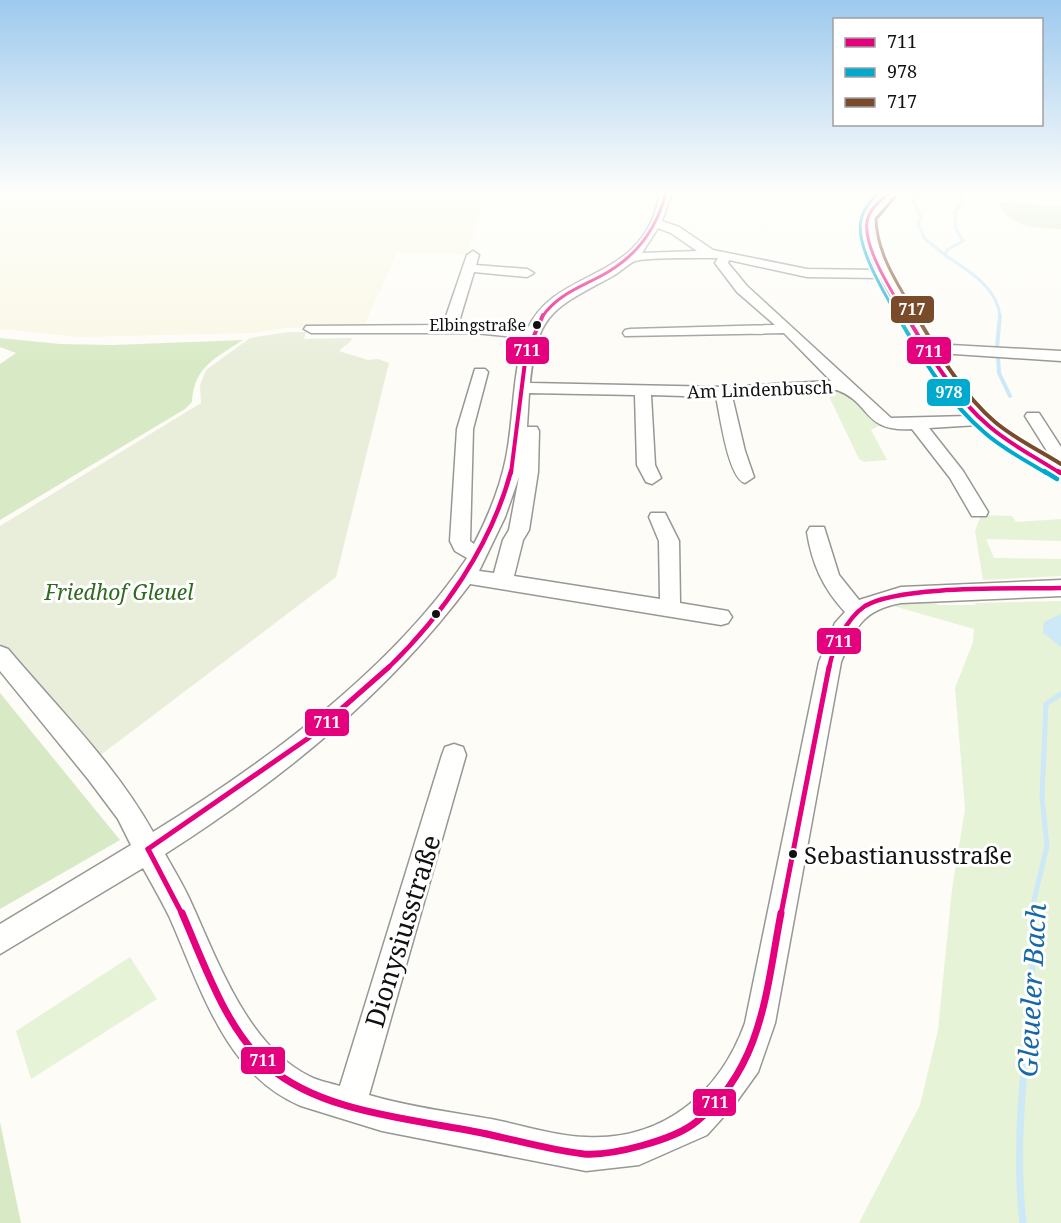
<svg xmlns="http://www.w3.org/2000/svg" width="1061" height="1223" font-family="'Noto Serif',serif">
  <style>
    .farmland { fill: #f9f7e4 }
    .green { fill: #e7f3d7 }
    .forest { fill: #d8eac5 }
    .cemetery { fill: #e9eedb }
    .water { fill: #cde8f7 }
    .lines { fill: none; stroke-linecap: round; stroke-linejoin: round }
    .stream-far3 { stroke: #cde8f7; stroke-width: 3 }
    .stream-far2 { stroke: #cde8f7; stroke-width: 4 }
    .stream-far1 { stroke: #cde8f7; stroke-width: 5 }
    .stream { stroke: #cde8f7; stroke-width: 7 }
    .minor-casing { stroke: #979795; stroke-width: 3 }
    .minor { fill: #fffffe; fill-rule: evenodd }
    .bus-1-far4-casing { stroke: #fff; stroke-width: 6 }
    .bus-1-far3-casing { stroke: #fff; stroke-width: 8 }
    .bus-1-far2-casing { stroke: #fff; stroke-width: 9 }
    .bus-1-far1-casing { stroke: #fff; stroke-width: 10 }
    .bus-1-casing { stroke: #fff; stroke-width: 11 }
    .bus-2-far2-casing { stroke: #fff; stroke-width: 6 }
    .bus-2-far1-casing { stroke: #fff; stroke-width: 8 }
    .bus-2-casing { stroke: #fff; stroke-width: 9 }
    .bus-3-far1-casing { stroke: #fff; stroke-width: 6 }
    .bus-3-casing { stroke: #fff; stroke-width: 8 }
    .bus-1-far4 { stroke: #e5007d; stroke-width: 3 }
    .bus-1-far3 { stroke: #e5007d; stroke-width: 4 }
    .bus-1-far2 { stroke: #e5007d; stroke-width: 4.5 }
    .bus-1-far1 { stroke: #e5007d; stroke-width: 5 }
    .bus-1 { stroke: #e5007d; stroke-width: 7 }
    .bus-2-far2 { stroke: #00a9ce; stroke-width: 3 }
    .bus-2-far1 { stroke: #00a9ce; stroke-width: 4 }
    .bus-2 { stroke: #00a9ce; stroke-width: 4.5 }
    .bus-3-far1 { stroke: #7a4b2a; stroke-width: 3 }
    .bus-3 { stroke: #7a4b2a; stroke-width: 4 }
    .bus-dot { fill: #111; stroke: #fff; stroke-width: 2 }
    .labels { text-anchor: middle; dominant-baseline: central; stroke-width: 6; stroke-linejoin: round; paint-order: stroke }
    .far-bus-label { font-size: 16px; fill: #111; stroke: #fff; text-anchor: end }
    .far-street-label { font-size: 18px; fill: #111; stroke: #fff }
    .park-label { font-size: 21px; font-style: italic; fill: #2f6b1f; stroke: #fff }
    .near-bus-label { font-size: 24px; fill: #111; stroke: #fff; text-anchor: start }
    .near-street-label { font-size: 26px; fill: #111; stroke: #fff }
    .near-water-label { font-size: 27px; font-style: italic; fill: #1768a6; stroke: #fff }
    .line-badge { stroke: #fff; stroke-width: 2 }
    .badge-label { font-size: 16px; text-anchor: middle; font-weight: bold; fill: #fff }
  </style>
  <rect width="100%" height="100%" fill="#fdfcf7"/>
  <polygon class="farmland" points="17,192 487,192 467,255 397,253 364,326 285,328 252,333 80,337 0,329 0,205"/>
  <g class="green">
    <polygon points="837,389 845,391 879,426 871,430 887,460 864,462 859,459 826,390"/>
    <polygon points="981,515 1012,516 1016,522 1061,519 1061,541 986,539 994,558 1061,559 1061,576 983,580 975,531"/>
    <polygon points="930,601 939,605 975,605 976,603 1061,601 1061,1223 859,1223 920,1105 938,1030 952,889 965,809 955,688 973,642 974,629 890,605"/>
    <polygon points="130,957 157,999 31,1079 16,1031"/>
  </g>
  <g class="forest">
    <path d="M998,202l63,4v23c-27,-1 -49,0 -63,-27z"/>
    <path d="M0,338l60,6 53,1 130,-5c-27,18 -49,26 -51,62l-7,7 -185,111v-156l16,-11 -16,-6z"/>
    <polygon points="0,693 120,840 0,909"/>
    <polygon points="0,1122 21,1223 0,1223"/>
  </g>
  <polygon class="cemetery" points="288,332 306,332 304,339 350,338 353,339 339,351 368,360 378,359 389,363 336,577 98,757 0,643 0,526 201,403 200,385 206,370 250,338"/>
  <polygon class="water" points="1061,614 1061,647 1043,633 1044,622"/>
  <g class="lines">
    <g class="stream-far3">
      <polyline points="920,192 913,199 921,218 918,224 925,239 945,255"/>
      <path d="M960,192l3,12 -8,7 1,18 7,12 -16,9 -2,5c22,15 53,32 55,62"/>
    </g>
    <g class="stream-far2">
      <polyline points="997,347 1000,315"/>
      <polyline points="998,356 999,373 1010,396"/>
    </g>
    <polyline class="stream-far1" points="1034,914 1034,900 1047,846 1042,797 1046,704 1061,694"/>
    <path class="stream" d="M1023,1223c-12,-102 11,-207 11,-310"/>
    <g class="minor-casing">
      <path id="minor" d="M660,192h12l-10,29 17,6 34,23 94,19 69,1 -12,-28 -2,-22 22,-28h12l-22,28c-5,30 42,98 59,124l128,7v10l-122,-8 49,63 18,15 46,28 -27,-43 2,-3h12l22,34v32l-57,-34 -26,-20 -49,3 34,43 25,41 -2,4h-14l-22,-38 -38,-49c-50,3 -40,-26 -75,-39l-105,6 13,55 9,26 -9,6c-17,-5 -25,-69 -29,-86l-65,-2 4,70 6,13 -9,6 -6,-2 -9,-17 -2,-70 -106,-2 -2,34h10l2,4 -1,41 -9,58 -6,10 -9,36 146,23 -1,-58 -10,-24 2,-4h14l14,28 1,62 48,8 4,6 -4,6 -7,2 -251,-41c-83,111 -189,196 -305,270 8,14 17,29 24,44 28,60 57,147 120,178 9,5 21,7 31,10l102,-331 3,-8 9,-3 9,3 3,8 -97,340c40,12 82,17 122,24 31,6 64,17 95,18 77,4 134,-44 159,-114l74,-361 16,-39 10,-11c-22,-24 -33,-48 -38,-80l3,-5h14l15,48 20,25 42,-13 160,-7v16l-160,7c-39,7 -46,25 -60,59l-66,361 -17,49 -23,32 -28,31 -68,30 -53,6 -204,-40 -81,-25c-77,-32 -101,-121 -132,-190 -8,-16 -17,-32 -26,-48l-143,86v-30l131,-79 -13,-26 -30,-40 -88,-108v-25l8,3c50,59 107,115 145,183 112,-69 237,-161 312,-271l2,-3 -12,-7 -5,-10 7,-112 18,-60h10l3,3 -15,57 -3,112 4,3c14,-27 26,-56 32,-86 8,-40 6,-80 18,-120l-49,-5h-164l-7,-4 2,-3 137,-1 24,-70 6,-4 6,4 -3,10 51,4 7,4 -7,4 -53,-5 -16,53 69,5c29,-65 118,-45 133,-138zM658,228l13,5 26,18 -55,2zM718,258l-3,5 22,29 38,33 -145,4 -5,1 -2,3 2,3 159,-3 47,48 -108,6 -193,-4c7,-71 24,-75 83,-107 7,-4 15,-12 22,-15 11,-4 68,-3 83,-3zM729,260l78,17 73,1 46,78 43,60 -78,2 -144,-132 -19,-23zM519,477l-10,53 -6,10 -9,33 -15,-2 26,-54z"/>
    </g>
    <use href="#minor" class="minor"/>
    <g class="bus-1-far4-casing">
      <g id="bus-1-far4">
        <path d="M890,192c-9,8 -21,17 -23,30 -4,26 27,73 40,95"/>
        <path d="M542,317c14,-21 36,-29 57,-40 35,-18 58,-47 67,-85"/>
      </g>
    </g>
    <g class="bus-1-far3-casing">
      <g id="bus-1-far3">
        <path d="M906,315c23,39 49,83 84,112 21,18 47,31 70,46"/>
        <polyline points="511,473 526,354 543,315"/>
      </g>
    </g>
    <g class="bus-1-far2-casing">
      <g id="bus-1-far2">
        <polyline points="1058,471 1061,473"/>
        <path d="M388,668c55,-53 103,-122 123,-197"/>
        <path d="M829,668c4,-21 17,-49 36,-62 34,-21 152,-17 196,-18"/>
      </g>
    </g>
    <g class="bus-1-far1-casing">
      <g id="bus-1-far1">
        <polyline points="148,849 182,914"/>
        <polyline points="148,849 307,739 389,667"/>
        <polyline points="781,914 829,667"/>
      </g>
    </g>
    <g class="bus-1-casing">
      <path id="bus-1" d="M182,913c22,50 44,117 86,153 53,47 146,53 214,67 34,7 68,17 102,21 28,2 90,-14 112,-32 67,-55 70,-131 85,-209"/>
    </g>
    <g class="bus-2-far2-casing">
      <path id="bus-2-far2" d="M879,192c-8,8 -16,17 -18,28 -6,26 24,74 37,97"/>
    </g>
    <g class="bus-2-far1-casing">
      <path id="bus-2-far1" d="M897,315c24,41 51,87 88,118 18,16 40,27 61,40"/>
    </g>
    <g class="bus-2-casing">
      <polyline id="bus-2" points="1044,471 1057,479"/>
    </g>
    <g class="bus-3-far1-casing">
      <path id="bus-3-far1" d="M895,197l-19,22c1,36 23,67 41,98"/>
    </g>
    <g class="bus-3-casing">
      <path id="bus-3" d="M916,315c21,36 47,80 79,107 20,17 44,28 66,42"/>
    </g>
    <use href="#bus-1-far4" class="bus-1-far4"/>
    <use href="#bus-1-far3" class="bus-1-far3"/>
    <use href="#bus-1-far2" class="bus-1-far2"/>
    <use href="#bus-1-far1" class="bus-1-far1"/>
    <use href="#bus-1" class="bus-1"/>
    <use href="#bus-2-far2" class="bus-2-far2"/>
    <use href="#bus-2-far1" class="bus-2-far1"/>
    <use href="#bus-2" class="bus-2"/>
    <use href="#bus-3-far1" class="bus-3-far1"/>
    <use href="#bus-3" class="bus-3"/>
  </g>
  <linearGradient id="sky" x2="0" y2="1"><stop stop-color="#9dc9ee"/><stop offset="0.53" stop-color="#fefefb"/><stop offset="1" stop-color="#fefefb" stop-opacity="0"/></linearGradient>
  <rect width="1061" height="363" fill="url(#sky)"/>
  <g class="bus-dot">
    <circle cx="537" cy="325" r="5"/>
    <circle cx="436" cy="614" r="5"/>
    <circle cx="793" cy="854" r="5"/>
  </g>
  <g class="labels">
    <g class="far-bus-label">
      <text x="526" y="325">Elbingstraße</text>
    </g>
    <g class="far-street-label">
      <text transform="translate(760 389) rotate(-2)">Am Lindenbusch</text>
    </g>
    <g class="park-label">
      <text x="119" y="592">Friedhof Gleuel</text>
    </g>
    <g class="near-bus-label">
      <text x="804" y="854">Sebastianusstraße</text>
    </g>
    <g class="near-street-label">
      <text transform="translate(402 931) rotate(-73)">Dionysiusstraße</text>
    </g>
    <g class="near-water-label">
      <text transform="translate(1031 990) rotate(-87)">Gleueler Bach</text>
    </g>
  </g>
  <g class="line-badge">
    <rect x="890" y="295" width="45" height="29" rx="6" fill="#7a4b2a"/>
    <rect x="505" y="336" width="45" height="29" rx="6" fill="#e5007d"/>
    <rect x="906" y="336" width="46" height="29" rx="6" fill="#e5007d"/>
    <rect x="926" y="378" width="45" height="29" rx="6" fill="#00a9ce"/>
    <rect x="816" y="627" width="46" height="28" rx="6" fill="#e5007d"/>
    <rect x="304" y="708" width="46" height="29" rx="6" fill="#e5007d"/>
    <rect x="240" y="1046" width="46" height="29" rx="6" fill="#e5007d"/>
    <rect x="692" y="1088" width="45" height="29" rx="6" fill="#e5007d"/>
  </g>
  <g class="badge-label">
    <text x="912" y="315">717</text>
    <text x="527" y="356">711</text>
    <text x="929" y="357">711</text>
    <text x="949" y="398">978</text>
    <text x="839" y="647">711</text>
    <text x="327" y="728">711</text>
    <text x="263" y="1066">711</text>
    <text x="715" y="1108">711</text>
  </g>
  <rect x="833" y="18" width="210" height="108" fill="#ffffff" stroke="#a0a0a0" stroke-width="1.5"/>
  <rect x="845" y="38" width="30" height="9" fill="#e5007d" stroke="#a0a0a0" stroke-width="1.5"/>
  <text x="887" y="48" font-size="18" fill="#111111">711</text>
  <rect x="845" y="68" width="30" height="9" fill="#00a9ce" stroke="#a0a0a0" stroke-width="1.5"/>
  <text x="887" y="78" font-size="18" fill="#111111">978</text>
  <rect x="845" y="98" width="30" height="9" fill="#7a4b2a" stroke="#a0a0a0" stroke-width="1.5"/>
  <text x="887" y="108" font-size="18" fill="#111111">717</text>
</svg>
